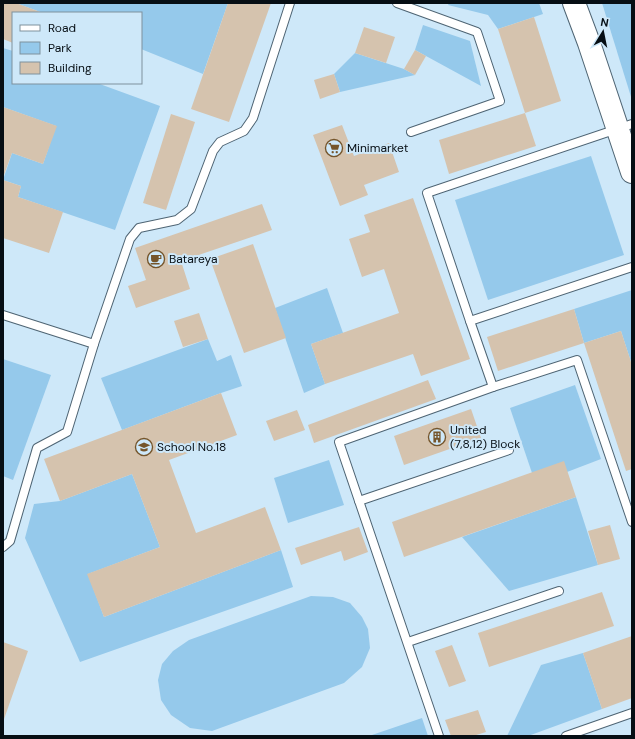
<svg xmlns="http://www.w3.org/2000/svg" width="635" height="739" font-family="'DM Sans',sans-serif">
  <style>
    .green { fill: #95c9eb }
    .building { fill: #d5c3ae }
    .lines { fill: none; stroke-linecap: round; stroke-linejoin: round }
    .service-casing { stroke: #4e6473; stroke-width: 10 }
    .secondary-casing { stroke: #4e6473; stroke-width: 24 }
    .service { stroke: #fff; stroke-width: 8 }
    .secondary { stroke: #fff; stroke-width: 22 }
    .labels { text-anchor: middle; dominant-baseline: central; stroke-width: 4; stroke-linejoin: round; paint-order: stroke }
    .poi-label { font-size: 12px; fill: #060e14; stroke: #cee8f9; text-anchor: start }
  </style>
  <rect width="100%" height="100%" fill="#cee8f9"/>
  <g class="green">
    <polygon points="16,3 228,3 203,74 141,49 141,13 43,13"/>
    <polygon points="449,3 539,3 543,14 498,29 488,15 448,5"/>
    <polygon points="602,3 632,3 632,100"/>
    <polygon points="423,25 470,41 481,86 415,50"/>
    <polygon points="3,48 13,51 13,83 97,83 160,106 115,230 18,197 21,186 3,180 12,153 43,164 56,126 3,107"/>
    <polygon points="355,53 404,69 415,75 340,92 334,74"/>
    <polygon points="591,156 624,255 488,300 455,200"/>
    <polygon points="327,288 343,333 311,344 325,384 304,393 275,308"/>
    <polygon points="632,290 632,365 621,331 584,343 574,309"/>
    <polygon points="208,339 217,361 231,355 242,386 221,393 122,430 101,378"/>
    <polygon points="3,359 51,375 13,480 3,476"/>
    <polygon points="575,385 601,459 567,472 532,473 510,408"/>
    <polygon points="329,460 344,505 288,523 274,478"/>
    <polygon points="132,474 160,547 88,574 104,617 281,550 293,587 80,662 25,538 34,504 60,501"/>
    <polygon points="576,497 598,565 509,591 462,537"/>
    <polygon points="311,596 333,597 350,603 362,617 368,629 370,648 362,667 344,683 212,731 190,728 171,715 161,700 158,680 162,664 173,651 189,640"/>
    <polygon points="583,653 602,709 528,736 507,736 541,665"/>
    <polygon points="422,718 428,736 369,736"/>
  </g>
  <g class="building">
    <polygon points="3,3 16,3 43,13 13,13 13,43 3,39"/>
    <polygon points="228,3 271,3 229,122 191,109"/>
    <polygon points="534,17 561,101 525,113 498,29"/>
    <polygon points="364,27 395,37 386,63 355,53"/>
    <polygon points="415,50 426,56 415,75 404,69"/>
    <polygon points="334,74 340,92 320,99 314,80"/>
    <polygon points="3,107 57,126 43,164 12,153 3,178"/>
    <polygon points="525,113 536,146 449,174 439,140"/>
    <polygon points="171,114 195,122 166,210 143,203"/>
    <polygon points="342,125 354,156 389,143 399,172 364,185 368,195 340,206 313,135"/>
    <polygon points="3,180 21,186 18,197 63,212 49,253 3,238"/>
    <polygon points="413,198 470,359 421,376 413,354 325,384 311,344 399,313 384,269 362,277 349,239 370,232 364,215"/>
    <polygon points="262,204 272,230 181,261 190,289 136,308 128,286 146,280 135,248"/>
    <polygon points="253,244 286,338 244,353 210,259"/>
    <polygon points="574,309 584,343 498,371 487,337"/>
    <polygon points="199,313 208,339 183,347 174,321"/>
    <polygon points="621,331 632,365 632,469 626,471 584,343"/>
    <polygon points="428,380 436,399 314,443 308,425"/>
    <polygon points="221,393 237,435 169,460 196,533 265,507 281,550 104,617 87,574 160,547 132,474 60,501 44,459"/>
    <polygon points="471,409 481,438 404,465 394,436"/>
    <polygon points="297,410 305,430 274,441 266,421"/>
    <polygon points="564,461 576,497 404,557 392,522"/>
    <polygon points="610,525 620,559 598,565 588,531"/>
    <polygon points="359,527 368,552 344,561 341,551 301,565 295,548"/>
    <polygon points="602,592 614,626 489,667 478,633"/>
    <polygon points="632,636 632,698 602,709 583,653"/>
    <polygon points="3,642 28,651 3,722"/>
    <polygon points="452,645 466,681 449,687 435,651"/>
    <polygon points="478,710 486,732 473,736 451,736 445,720"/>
  </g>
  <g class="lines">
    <g class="service-casing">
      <g id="service">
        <polyline points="397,3 477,32 500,101 411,132"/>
        <polyline points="632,124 427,193 470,321 632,267"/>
        <polyline points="3,315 94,344 130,239 139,228 177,220 191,209 213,151 220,142 244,131 253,118 290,3"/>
        <polyline points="470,321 493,387 577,360 632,522"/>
        <polyline points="359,501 509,450"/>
        <polyline points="3,547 10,541 37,448 67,432 94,344"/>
        <polyline points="408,642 559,591"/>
        <polyline points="439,736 339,442 493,387"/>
        <polyline points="566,736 632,713"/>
      </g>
    </g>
    <g class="secondary-casing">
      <polyline id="secondary" points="574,3 589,43 632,172"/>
    </g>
    <use href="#service" class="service"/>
    <use href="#secondary" class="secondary"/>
  </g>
  <defs>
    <g id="supermarket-ring" transform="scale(0.9)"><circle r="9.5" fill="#cee8f9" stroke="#75552b" stroke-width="1.5"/><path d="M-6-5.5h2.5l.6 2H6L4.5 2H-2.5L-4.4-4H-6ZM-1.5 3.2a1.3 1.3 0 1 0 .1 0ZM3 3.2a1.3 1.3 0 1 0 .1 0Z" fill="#75552b"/></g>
    <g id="cafe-ring" transform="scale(0.9)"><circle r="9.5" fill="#cee8f9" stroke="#75552b" stroke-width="1.5"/><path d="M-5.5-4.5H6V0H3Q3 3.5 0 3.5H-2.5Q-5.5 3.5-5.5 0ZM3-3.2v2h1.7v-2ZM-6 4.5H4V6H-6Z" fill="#75552b"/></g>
    <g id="building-ring" transform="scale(0.9)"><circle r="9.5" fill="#cee8f9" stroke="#75552b" stroke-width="1.5"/><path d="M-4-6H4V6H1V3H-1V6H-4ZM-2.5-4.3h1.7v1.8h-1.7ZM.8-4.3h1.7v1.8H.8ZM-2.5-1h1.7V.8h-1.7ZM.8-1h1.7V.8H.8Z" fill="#75552b"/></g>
    <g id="school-ring" transform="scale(0.9)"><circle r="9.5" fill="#cee8f9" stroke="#75552b" stroke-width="1.5"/><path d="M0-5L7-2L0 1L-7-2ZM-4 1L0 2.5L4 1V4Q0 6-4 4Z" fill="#75552b"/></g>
  </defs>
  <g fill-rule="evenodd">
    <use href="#supermarket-ring" x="334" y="148"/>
    <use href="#cafe-ring" x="156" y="259"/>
    <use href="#building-ring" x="437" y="437"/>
    <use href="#school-ring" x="144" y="447"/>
  </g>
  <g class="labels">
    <g class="poi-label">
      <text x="347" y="148">Minimarket</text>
      <text x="169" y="259">Batareya</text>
      <text x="450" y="430">United<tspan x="450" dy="14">(7,8,12) Block</tspan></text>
      <text x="157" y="447">School No.18</text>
    </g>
  </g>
  <rect width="635" height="739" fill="none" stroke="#060e14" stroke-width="8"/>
  <rect x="12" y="12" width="130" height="72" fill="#cee8f9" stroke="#7e919d"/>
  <rect x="20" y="25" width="20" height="6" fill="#ffffff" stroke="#7e919d"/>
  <text x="48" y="32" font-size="12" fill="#060e14">Road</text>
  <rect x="20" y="42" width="20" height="12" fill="#95c9eb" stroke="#7e919d"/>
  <text x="48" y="52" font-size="12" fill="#060e14">Park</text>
  <rect x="20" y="62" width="20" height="12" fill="#d5c3ae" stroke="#7e919d"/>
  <text x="48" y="72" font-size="12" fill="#060e14">Building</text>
  <g transform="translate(603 32) rotate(10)" stroke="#cee8f9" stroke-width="3" paint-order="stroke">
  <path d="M0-3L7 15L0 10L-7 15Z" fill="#060e14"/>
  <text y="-6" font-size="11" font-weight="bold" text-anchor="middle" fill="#060e14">N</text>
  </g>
</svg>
